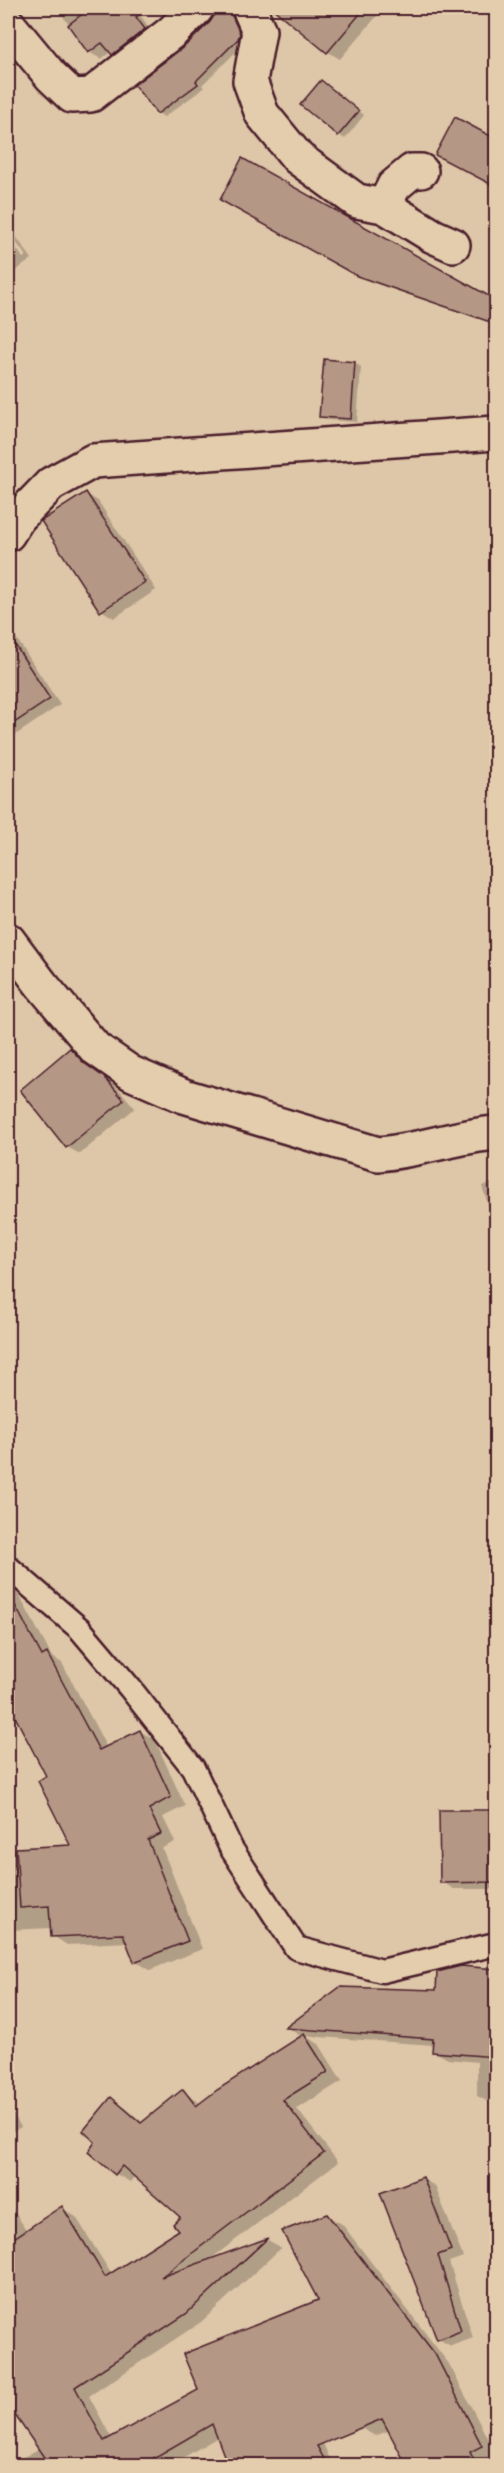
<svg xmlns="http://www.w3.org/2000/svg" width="504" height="2473" font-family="'Architects Daughter',sans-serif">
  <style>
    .shadow { fill: #0003 }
    .building { fill: #b49785; stroke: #4a1f2b; stroke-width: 1.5 }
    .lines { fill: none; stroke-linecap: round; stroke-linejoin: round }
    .service-casing { stroke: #4a1f2b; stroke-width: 27 }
    .minor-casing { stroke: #4a1f2b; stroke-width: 38 }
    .service { stroke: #e4cdad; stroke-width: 22 }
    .minor { stroke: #e4cdad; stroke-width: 33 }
  </style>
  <rect width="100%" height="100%" fill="#dec6a8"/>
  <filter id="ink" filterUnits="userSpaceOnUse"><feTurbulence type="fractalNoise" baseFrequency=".0167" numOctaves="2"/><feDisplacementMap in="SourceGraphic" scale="12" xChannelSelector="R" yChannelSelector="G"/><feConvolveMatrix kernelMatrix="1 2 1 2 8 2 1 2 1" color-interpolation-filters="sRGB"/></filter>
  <g filter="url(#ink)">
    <g class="shadow">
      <polygon points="57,8 135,8 156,37 125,61 111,52 101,59 89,52"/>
      <polygon points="218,8 225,8 238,21 246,38 245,43 202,85 204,88 164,117 158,113 185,48 211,22"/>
      <polygon points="275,8 367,8 377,16 340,59 328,52"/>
      <polygon points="327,86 364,115 345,139 339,135"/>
      <polygon points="455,119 496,141 496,186 450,161"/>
      <polygon points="242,160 496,301 496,325 371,282 222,199"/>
      <polygon points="8,225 32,259 8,276 8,236 23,258 26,256 8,231"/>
      <polygon points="355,363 361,367 357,422 328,420 321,416"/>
      <polygon points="86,494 98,501 156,590 114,618 101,610"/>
      <polygon points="8,630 13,633 60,705 8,740"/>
      <polygon points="71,1050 83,1057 97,1072 117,1087 135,1108 80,1154 67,1147 22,1090"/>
      <polygon points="496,1181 496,1222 493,1220 482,1186"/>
      <polygon points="8,1574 52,1657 62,1663 107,1748 140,1731 155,1740 185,1806 163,1817 175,1842 162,1848 202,1949 150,1970 135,1961 128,1942 67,1945 53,1936 52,1928 8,1930 8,1850 73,1846 49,1777 15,1714 8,1710"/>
      <polygon points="496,1811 496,1889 454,1889 442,1882 441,1812"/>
      <polygon points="461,1968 496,1971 496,2104 492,2104 477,2096 477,2062 448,2059 433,2051 434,2045 305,2036 319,2044 342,2081 297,2109 338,2162 208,2261 268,2240 281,2248 201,2322 89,2396 112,2439 200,2391 320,2300 327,2216 342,2224 449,2364 496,2455 484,2461 487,2466 408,2466 390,2430 375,2436 301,2394 333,2466 270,2466 218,2437 169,2466 8,2466 40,2448 8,2402 8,2202 27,2231 62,2208 76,2217 112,2275 180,2230 182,2217 135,2176 130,2182 116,2174 97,2142 111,2099 126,2108 143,2123 183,2091 201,2104 302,2037 288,2028 437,1992"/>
      <polygon points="8,2105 21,2127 8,2134"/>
      <polygon points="8,2153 13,2162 8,2166"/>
      <polygon points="423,2179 435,2186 463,2257 449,2262 473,2338 451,2346 438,2339"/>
    </g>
    <g class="building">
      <polygon points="75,8 149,8 136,17 145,29 112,55 102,43 88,53 68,25 81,15"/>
      <polygon points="215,8 224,8 232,16 240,33 238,39 196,81 198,84 157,114 134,85 185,46 210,22 215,14"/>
      <polygon points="272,8 365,8 327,53"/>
      <polygon points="321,80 359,111 338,136 300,105"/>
      <polygon points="455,117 496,139 496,187 435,155"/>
      <polygon points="242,158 496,300 496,324 357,276 220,200"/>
      <polygon points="324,359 355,362 351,419 319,417"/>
      <polygon points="86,492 145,582 100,612 41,521"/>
      <polygon points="8,634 50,699 8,727"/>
      <polygon points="70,1048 84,1063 105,1078 124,1100 66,1148 20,1090"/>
      <polygon points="8,1592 42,1656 47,1653 99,1750 140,1730 171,1797 149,1809 161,1834 148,1840 188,1941 134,1962 123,1934 51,1937 49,1906 20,1908 16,1848 70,1845 38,1781 46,1776 8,1703"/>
      <polygon points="439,1810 496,1810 496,1882 440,1883"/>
      <polygon points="461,1966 496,1969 496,2057 432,2052 433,2039 285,2028 340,1987 436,1990 437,1972"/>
      <polygon points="304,2034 328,2072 283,2100 324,2153 161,2277 268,2238 186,2314 75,2387 104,2441 198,2390 183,2354 318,2300 282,2231 327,2214 435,2354 482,2446 470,2452 477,2466 407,2466 382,2419 317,2446 328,2466 228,2466 212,2424 140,2466 50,2466 8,2405 8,2242 62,2206 105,2277 178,2230 173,2224 180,2217 122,2166 115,2175 88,2152 95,2142 83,2131 111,2097 141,2123 183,2089 196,2106 217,2090"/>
      <polygon points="423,2177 451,2250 438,2255 461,2331 437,2340 380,2193"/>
    </g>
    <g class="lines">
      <g class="service-casing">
        <polyline id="service" points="8,1567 80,1629 130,1688 193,1768 231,1848 296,1948 382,1971 496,1944"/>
      </g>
      <g class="minor-casing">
        <g id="minor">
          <polyline points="249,8 259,31 250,81 262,114 298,158 357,201 384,206 394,186 412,171 421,171"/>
          <polyline points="8,24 51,76 72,96 91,95 172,32 197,8"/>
          <polyline points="384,206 433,236 453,245"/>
          <polyline points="8,534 18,518 51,484 93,461 496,433"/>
          <path d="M8,940l33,44 54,64 36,25 53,23 194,58c40,-3 78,-18 118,-21"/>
        </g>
      </g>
      <use href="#service" class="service"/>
      <use href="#minor" class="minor"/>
    </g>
  </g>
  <rect width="504" height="2473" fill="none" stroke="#e4cdad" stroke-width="30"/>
  <rect x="15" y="15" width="474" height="2443" fill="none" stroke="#4a1f2b" stroke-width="2" filter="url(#ink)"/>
</svg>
